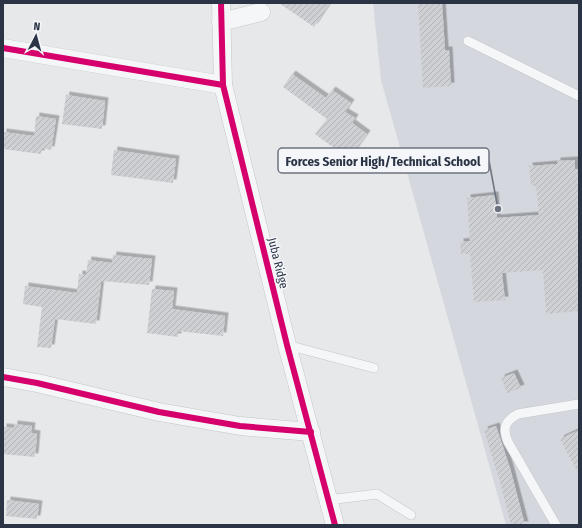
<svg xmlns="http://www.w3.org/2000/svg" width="582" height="528" font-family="'Fira Sans Condensed',sans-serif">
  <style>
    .built { fill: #d4d7dd }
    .building { fill: url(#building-hatch); filter: url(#shadow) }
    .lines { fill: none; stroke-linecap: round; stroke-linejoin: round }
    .lane-casing { stroke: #c4c6c8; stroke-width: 10 }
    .street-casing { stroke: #c4c6c8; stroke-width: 19 }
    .lane { stroke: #f5f6f7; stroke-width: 9 }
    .street { stroke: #f5f6f7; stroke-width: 18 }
    .cycleway-casing { stroke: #f4f6f9; stroke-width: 8 }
    .cycleway { stroke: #d6006c; stroke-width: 6 }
    .labels { text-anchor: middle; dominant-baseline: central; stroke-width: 3; stroke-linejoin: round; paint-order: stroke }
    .street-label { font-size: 12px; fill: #2b3445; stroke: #f4f6f9 }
    .leader { fill: none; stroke: #6c737f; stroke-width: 1.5 }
    .callout-dot { fill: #6c737f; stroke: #f4f6f9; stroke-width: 1.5 }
    .callout { fill: #f4f6f9; stroke: #6c737f; stroke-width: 1.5 }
    .callout-label { font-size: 13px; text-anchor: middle; font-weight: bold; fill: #2b3445 }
  </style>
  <defs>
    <pattern id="building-hatch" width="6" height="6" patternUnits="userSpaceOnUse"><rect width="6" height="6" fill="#ced0d3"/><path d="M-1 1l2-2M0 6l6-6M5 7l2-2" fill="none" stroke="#b1b3b6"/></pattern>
    <filter id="shadow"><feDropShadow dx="3.5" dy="-3.5" stdDeviation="0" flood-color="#0004"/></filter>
  </defs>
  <rect width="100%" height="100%" fill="#e6e8ea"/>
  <polygon class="built" points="373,3 579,3 579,525 506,525 381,80"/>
  <g class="building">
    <polygon points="279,3 330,3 314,27"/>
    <polygon points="418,3 442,3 445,50 449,50 451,86 423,88"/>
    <polygon points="292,74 326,98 332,90 351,103 345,112 355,118 352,123 367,134 349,159 315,134 327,119 283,87"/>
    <polygon points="66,95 105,101 102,129 62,124"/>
    <polygon points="36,116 56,119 51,150 42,148 41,154 3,149 3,132 34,136"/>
    <polygon points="114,150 176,159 173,183 111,175"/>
    <polygon points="575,160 575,169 579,169 579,311 546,314 543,270 502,273 505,300 474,302 470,254 461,254 460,242 470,241 467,198 495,195 497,218 539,215 536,186 531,186 529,166 557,164 557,161"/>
    <polygon points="113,255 152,259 149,285 101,281 96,324 55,319 51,348 37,347 42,307 23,304 25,286 77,293 79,274 86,275 88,260 112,263"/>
    <polygon points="152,289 174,291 172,309 225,316 223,336 178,331 178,337 147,333"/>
    <polygon points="514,373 521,388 507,393 501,378"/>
    <polygon points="14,424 32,426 31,433 37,434 35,457 3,454 3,427 14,428"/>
    <polygon points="496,426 510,468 525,525 511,525 500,482 484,430"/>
    <polygon points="579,430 579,475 560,439"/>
    <polygon points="7,500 39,504 37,519 6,516"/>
  </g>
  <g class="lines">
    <g class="lane-casing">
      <g id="lane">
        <polyline points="468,41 579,96"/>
        <polyline points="287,345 374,368"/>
        <polyline points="328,500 377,494 411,515"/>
        <path d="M556,525l-48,-83c-6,-14 -3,-21 10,-28l61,-10"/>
      </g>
    </g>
    <g class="street-casing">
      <g id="street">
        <polyline points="221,3 223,85 287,345 335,525"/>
        <polyline points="221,22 261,12"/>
        <polyline points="3,48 223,85"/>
        <polyline points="3,377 37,383 159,412 240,426 311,432"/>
      </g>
    </g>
    <use href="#lane" class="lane"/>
    <use href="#street" class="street"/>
    <g class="cycleway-casing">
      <g id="cycleway">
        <polyline points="221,3 223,85 287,345 335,525"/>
        <polyline points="3,48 223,85"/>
        <polyline points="3,377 37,383 159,412 240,426 311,432"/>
      </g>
    </g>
    <use href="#cycleway" class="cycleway"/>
  </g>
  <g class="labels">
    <g class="street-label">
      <text transform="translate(278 263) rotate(76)">Juba Ridge</text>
    </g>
  </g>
  <path class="leader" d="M498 209L489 161"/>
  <circle class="callout-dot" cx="498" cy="209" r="4"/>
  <rect class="callout" x="278" y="148" width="211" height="25" rx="4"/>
  <g class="callout-label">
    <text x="383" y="166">Forces Senior High/Technical School</text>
  </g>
  <rect width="582" height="528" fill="none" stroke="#2b3445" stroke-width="8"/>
  <g transform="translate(36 36) rotate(6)" stroke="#f4f6f9" stroke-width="3" paint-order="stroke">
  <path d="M0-3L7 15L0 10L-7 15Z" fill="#2b3445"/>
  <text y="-6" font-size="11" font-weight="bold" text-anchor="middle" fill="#2b3445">N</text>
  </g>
</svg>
